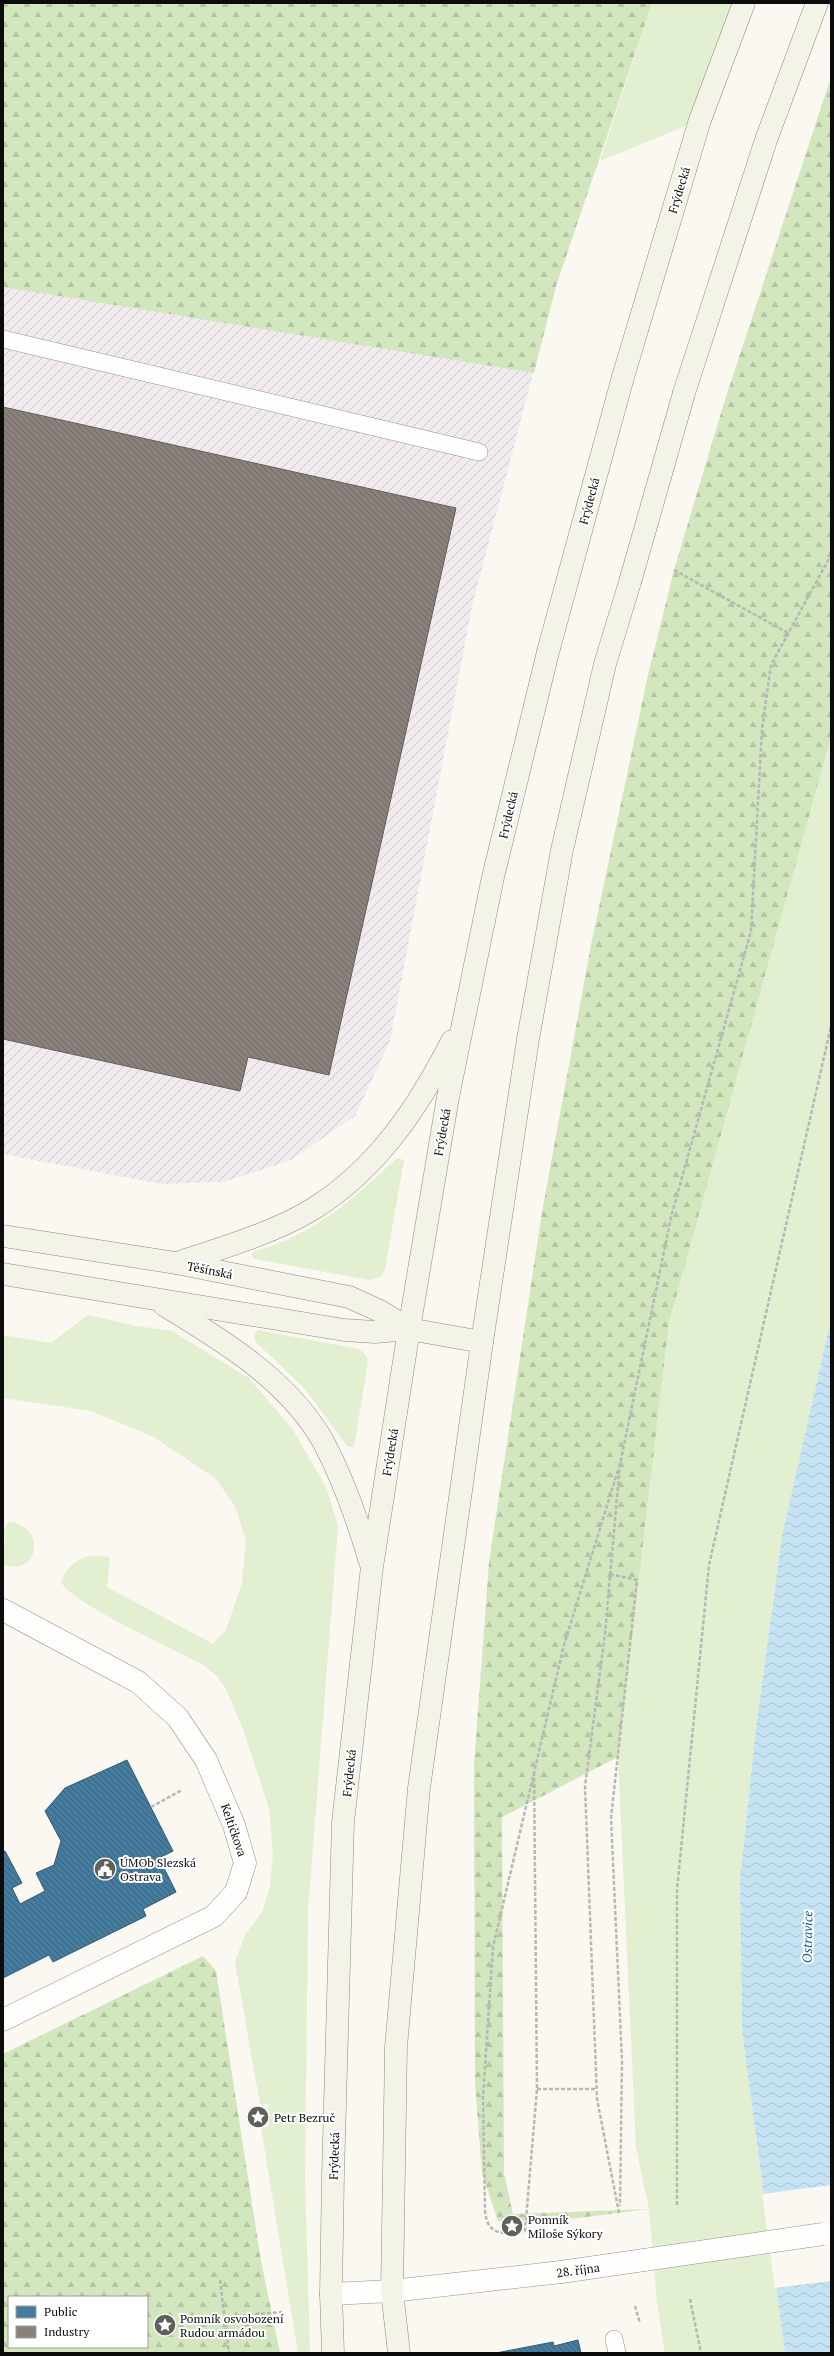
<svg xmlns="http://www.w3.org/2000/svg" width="834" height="2356" font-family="'PT Serif',serif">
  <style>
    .industrial { fill: url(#industrial-furrows) }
    .grass { fill: #e2efd0 }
    .forest { fill: url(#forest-firs); fill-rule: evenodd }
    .water { fill: url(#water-waves) }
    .pier { fill: #faf8f0 }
    .public { fill: url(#public-back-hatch); stroke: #345a72 }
    .industry { fill: url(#industry-back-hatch); stroke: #645e5a }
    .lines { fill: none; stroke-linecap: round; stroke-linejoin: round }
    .service-casing { stroke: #93928f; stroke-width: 18 }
    .minor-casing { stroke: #93928f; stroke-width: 23 }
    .secondary-casing { stroke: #8a8985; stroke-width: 23 }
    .path { stroke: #b7b7b5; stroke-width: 2.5; stroke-dasharray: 4 2; stroke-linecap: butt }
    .service { stroke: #fefefd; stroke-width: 17 }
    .minor { stroke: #fefefd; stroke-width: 22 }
    .secondary { stroke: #f4f3e8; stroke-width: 22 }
    .minor-bridge-casing { stroke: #93928f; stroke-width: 23; stroke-linecap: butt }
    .secondary-bridge-casing { stroke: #8a8985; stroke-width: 23; stroke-linecap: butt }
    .minor-bridge { stroke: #fefefd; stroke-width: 22 }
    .secondary-bridge { stroke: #f4f3e8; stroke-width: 22 }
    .labels { text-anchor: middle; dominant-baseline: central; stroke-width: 4; stroke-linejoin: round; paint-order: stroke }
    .street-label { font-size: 12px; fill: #0c0c0c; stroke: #fff }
    .poi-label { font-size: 12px; fill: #0c0c0c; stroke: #fff; text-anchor: start }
    .water-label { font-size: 13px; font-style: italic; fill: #175f9c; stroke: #fff }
  </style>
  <defs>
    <pattern id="industrial-furrows" width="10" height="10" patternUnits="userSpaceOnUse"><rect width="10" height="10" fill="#f1ebed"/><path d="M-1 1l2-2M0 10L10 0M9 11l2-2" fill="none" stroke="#cdc8ca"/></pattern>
    <pattern id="forest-firs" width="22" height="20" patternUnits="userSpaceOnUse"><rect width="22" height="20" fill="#d2e7be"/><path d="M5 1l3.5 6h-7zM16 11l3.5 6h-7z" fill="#b3c5a2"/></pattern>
    <pattern id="water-waves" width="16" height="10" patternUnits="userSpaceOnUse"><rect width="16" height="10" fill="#c6e3f4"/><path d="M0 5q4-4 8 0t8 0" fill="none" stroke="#a9c2d0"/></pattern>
    <pattern id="public-back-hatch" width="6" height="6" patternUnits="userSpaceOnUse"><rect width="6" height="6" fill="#457b9d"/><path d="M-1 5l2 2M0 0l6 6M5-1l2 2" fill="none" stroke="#38637e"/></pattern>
    <pattern id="industry-back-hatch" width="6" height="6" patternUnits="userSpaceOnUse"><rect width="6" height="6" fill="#8a817c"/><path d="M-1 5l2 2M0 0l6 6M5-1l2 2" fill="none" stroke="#6f6864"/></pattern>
  </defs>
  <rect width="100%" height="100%" fill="#faf8f0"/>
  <polygon class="industrial" points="652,3 556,286 472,606 390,1041 355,1116 291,1160 224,1182 161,1184 3,1154 3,86"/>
  <g class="grass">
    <polygon points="652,3 744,3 700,120 600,161"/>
    <polygon points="831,737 831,1319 782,1536 756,1728 740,1880 742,2032 785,2353 665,2353 657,2302 649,2209 636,2147 618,1757 669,1323"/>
    <path d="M397,1158l7,2 -19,109 -4,8 -12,3 -114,-21 -3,-3v-4c61,-16 100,-52 145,-94z"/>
    <path d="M88,1315l48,11 36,5 77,47 44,52 33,57 12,39 -30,385 -3,267 5,175h-12l-37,-226 8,-1 -1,-22h-8l-25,-142 10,-27 17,-23 8,-25 3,-34 -4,-45 -26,-79 -17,-40 -9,-13 -15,-12c-27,-14 -129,-60 -141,-82 7,-21 28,-31 49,-24l-3,29 106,57 13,-14 16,-47 4,-43 -11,-34 -19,-27 -62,-42 -63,-26 -88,-13v-63l48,8z"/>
    <polygon points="258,1330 359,1349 365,1354 368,1361 354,1447 347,1446 305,1389 255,1341 254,1334"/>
    <path d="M14,1522c4,2 10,4 13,8 17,15 2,46 -24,34v-21h2l-1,-13 4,-7z"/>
  </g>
  <g class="forest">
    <polygon points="3,3 652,3 556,286 534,373 3,287"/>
    <polygon points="831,77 831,737 669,1323 618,1757 502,1817 504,2173 513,2214 649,2209 554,2221 498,2221 482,2173 475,2082 474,1765 489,1562 542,1212 591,945 648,675 674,570 724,403"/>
    <path d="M203,1956l13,15 45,290 19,92h-277v-299zM9,2297h138v50h-138z"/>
  </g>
  <polygon class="water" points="831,1319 831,2353 785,2353 742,2032 740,1880 756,1728 782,1536"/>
  <polygon class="pier" points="831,2185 831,2281 775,2288 762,2194"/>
  <g class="public">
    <polygon points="127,1760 173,1851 159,1858 176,1892 143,1909 146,1916 53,1962 49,1955 3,1978 3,1852 5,1851 22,1883 12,1888 20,1904 45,1891 36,1873 54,1865 61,1841 45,1811 65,1788"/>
    <polygon points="578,2340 581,2353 496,2353 553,2342 554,2346"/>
  </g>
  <polygon class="industry" points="3,407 456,508 329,1075 248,1057 240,1091 3,1039"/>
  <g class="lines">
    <g class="service-casing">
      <g id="service">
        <polyline points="3,339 479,452"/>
        <polyline points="614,2339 617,2353"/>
      </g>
    </g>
    <g class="minor-casing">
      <g id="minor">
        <polyline points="3,1610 138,1682 178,1718 206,1760 234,1825 245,1863 236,1892 214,1916 3,2020"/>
        <polyline points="331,2294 392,2291 561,2272"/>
      </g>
    </g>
    <g class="secondary-casing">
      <g id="secondary">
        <polyline points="623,377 700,120 744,3"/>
        <polyline points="684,393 766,140 817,3"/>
        <polyline points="3,1236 176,1263 349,1297 380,1311 409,1329"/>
        <path d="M177,1263c42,-14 99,-31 136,-54 64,-40 105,-101 139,-168"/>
        <polyline points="3,1274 344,1330 375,1332 409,1329 482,1342"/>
        <path d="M164,1305c58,35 126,76 160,138 20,38 34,78 46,119"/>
        <polyline points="333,2353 331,2294 333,2175 343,1822 372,1567 409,1329 448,1097 493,877 549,648"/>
        <polyline points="399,2353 392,2291 396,2047 419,1788 482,1342 528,1039 562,850 605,664 630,582"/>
      </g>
    </g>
    <g class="path">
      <polyline points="674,570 788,633"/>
      <polyline points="610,1574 637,1580 611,1818 622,2061 620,2206"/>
      <path d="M534,1772l3,317 -12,142c-21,3 -38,6 -40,-21l-2,-113 10,-150 71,-302 54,-175"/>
      <polyline points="151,1807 182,1790"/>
      <polyline points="537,2089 596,2089"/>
      <polyline points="677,2205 677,1890 709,1565 831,1026"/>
      <polyline points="619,2213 597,2099 585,1786 605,1634 620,1464 672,1213 751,931 762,729 771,665 831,555"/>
      <polyline points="220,2280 229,2353"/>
      <polyline points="690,2299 701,2353"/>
      <polyline points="635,2306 640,2323"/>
      <polyline points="225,2317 282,2312"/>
    </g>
    <use href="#service" class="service"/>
    <use href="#minor" class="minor"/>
    <use href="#secondary" class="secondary"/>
    <g class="minor-bridge-casing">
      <polyline id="minor-bridge" points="561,2272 823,2234"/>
    </g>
    <g class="secondary-bridge-casing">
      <g id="secondary-bridge">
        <polyline points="630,582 684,393"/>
        <polyline points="549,648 623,377"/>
      </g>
    </g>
    <use href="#minor-bridge" class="minor-bridge"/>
    <use href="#secondary-bridge" class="secondary-bridge"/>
  </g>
  <defs>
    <g id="civic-disc" transform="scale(1.15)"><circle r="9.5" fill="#5f5f5c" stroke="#fff"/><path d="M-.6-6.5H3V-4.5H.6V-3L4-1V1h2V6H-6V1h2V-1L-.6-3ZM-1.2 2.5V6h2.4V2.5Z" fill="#fff"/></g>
    <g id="sight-disc" transform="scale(1.15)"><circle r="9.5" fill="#5f5f5c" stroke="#fff"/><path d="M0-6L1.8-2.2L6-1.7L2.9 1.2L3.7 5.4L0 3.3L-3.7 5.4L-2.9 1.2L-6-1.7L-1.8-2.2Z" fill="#fff"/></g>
  </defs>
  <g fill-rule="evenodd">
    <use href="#civic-disc" x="105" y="1869"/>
    <use href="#sight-disc" x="258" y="2117"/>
    <use href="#sight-disc" x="512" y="2226"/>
    <use href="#sight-disc" x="165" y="2325"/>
  </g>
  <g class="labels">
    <g class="street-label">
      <text transform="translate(679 190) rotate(-73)">Frýdecká</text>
      <text transform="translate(589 501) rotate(-75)">Frýdecká</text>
      <text transform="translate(508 815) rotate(-77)">Frýdecká</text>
      <text transform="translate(442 1132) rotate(-80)">Frýdecká</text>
      <text transform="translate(210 1270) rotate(11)">Těšínská</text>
      <text transform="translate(390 1452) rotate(-81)">Frýdecká</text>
      <text transform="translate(349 1773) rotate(-84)">Frýdecká</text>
      <text transform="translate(234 1830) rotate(71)">Keltičkova</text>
      <text transform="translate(334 2156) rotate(-88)">Frýdecká</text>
      <text transform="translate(578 2270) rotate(-8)">28. října</text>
    </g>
    <g class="poi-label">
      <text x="120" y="1862">ÚMOb Slezská<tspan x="120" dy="14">Ostrava</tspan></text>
      <text x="274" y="2117">Petr Bezruč</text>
      <text x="528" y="2219">Pomník<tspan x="528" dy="14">Miloše Sýkory</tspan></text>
      <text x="180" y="2318">Pomník osvobození<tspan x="180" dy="14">Rudou armádou</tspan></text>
    </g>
    <g class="water-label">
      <text transform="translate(807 1937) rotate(-89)">Ostravice</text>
    </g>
  </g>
  <rect width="834" height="2356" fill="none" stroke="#0c0c0c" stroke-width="8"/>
  <rect x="8" y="2296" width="140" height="52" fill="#ffffff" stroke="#9e9e9e"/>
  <rect x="16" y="2306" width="20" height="12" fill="#457b9d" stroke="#9e9e9e"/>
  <text x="44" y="2316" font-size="12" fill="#0c0c0c">Public</text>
  <rect x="16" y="2326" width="20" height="12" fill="#8a817c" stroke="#9e9e9e"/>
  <text x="44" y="2336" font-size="12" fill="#0c0c0c">Industry</text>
</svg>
